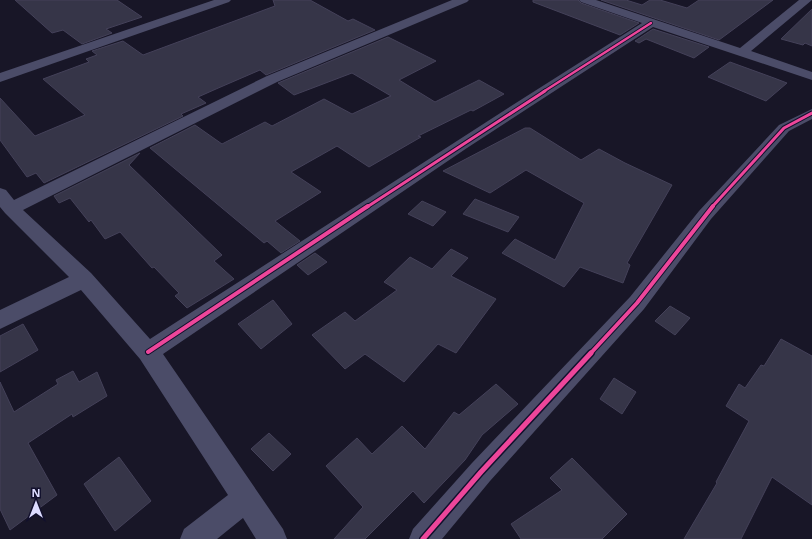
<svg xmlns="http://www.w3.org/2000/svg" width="812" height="539" font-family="'Noto Sans',sans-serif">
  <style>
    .building { fill: #363548; stroke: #444159 }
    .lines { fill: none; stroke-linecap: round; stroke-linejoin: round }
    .street { fill: #4b4c68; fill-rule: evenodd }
    .cycleway-far3-casing { stroke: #12102d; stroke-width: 4 }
    .cycleway-far2-casing { stroke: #12102d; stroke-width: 5 }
    .cycleway-far1-casing { stroke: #12102d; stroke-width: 6 }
    .cycleway-casing { stroke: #12102d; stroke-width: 8 }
    .cycleway-far3 { stroke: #ed469a; stroke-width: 2.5 }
    .cycleway-far2 { stroke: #ed469a; stroke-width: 3 }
    .cycleway-far1 { stroke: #ed469a; stroke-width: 4 }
    .cycleway { stroke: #ed469a; stroke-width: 5 }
  </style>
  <rect width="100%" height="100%" fill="#181627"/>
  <g class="building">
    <polygon points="15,0 117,0 142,17 106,29 112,33 82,44 63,30 52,33"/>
    <polygon points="273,0 310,0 348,21 353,19 375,30 266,75 260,70 216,89 198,97 206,103 181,114 183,116 44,183 36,173 27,177 0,140 0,98 35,136 85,115 43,79 89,62 86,59 97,55 92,51 123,41 143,55 275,6"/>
    <polygon points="533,0 578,0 581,3 639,23 620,35 533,2"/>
    <polygon points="601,0 626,0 642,5 650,0 660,0 687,8 699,0 773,0 719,40"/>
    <polygon points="812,9 812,46 805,43 803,45 781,39"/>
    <polygon points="653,29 709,47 694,58 646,39 639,43 635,41"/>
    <polygon points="388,37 436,61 399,80 435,102 479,80 504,94 473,111 471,110 418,136 421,137 369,167 337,146 291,172 321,192 275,221 300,241 281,253 267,241 264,243 150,148 195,125 222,144 265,122 272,126 324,99 352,114 391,96 352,73 294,95 278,83"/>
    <polygon points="730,62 774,78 787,83 766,101 708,77"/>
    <polygon points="525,128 530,128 581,160 599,149 625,163 672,185 627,263 630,265 623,283 580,267 564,287 502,253 515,239 555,260 584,203 526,170 490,193 443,171"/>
    <polygon points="140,153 129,165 222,255 214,261 234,279 187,308 175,296 179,293 154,267 152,268 120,232 105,239 91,220 89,222 70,198 59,203 54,196"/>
    <polygon points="475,199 519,217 508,232 463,214"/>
    <polygon points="422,201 446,212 433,226 408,214"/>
    <polygon points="451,249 468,258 451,276 496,299 456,353 438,344 404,382 365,354 345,369 312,335 345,312 355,321 397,290 384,282 410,257 432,269"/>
    <polygon points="315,253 327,262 308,275 297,265"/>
    <polygon points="273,300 292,324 261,349 238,324"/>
    <polygon points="670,306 690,318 675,335 655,321"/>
    <polygon points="23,324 38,350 0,372 0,336"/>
    <polygon points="781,339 812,356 812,505 772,477 741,539 684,539 717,483 716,482 749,421 726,406 739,384 745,388 761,365 764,366"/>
    <polygon points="73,371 79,382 97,372 107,396 73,417 72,414 28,443 57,495 10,530 0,509 0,382 14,412 58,384 56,380"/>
    <polygon points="614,378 636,392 622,414 600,399"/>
    <polygon points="496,384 518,404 482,435 465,460 424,503 413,491 365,539 334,539 363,507 326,466 357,438 372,454 402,426 425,449 454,412 459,415"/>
    <polygon points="269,433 291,454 273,471 251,449"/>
    <polygon points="119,457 151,501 115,531 84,484"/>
    <polygon points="572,458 627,514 602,539 521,539 511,524 562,490 550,478"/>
  </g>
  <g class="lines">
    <g class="street">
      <polygon points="214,0 231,0 229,2 0,82 0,73"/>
      <polygon points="452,0 469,0 467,2 277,82 23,210 91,273 150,339 519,101 642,23 581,2 579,0 596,0 740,48 799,0 812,0 751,51 812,72 812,80 653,27 467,148 163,354 283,529 287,539 256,539 243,518 217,539 180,539 184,529 228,495 140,359 81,290 0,329 0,310 69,277 5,213 0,207 0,188 6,190 14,200 267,76"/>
      <polygon points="812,109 812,119 789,131 711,219 644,309 490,481 442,539 409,539 413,529 472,463 630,297 699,211 779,125"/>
    </g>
    <g class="cycleway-far3-casing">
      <polyline id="cycleway-far3" points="543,92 651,23"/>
    </g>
    <g class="cycleway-far2-casing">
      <g id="cycleway-far2">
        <polyline points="367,207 545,91"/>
        <polyline points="712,207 784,128 812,113"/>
      </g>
    </g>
    <g class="cycleway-far1-casing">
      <g id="cycleway-far1">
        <polyline points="148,352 368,206"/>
        <polyline points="590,354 637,303 713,206"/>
      </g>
    </g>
    <g class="cycleway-casing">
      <polyline id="cycleway" points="423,539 481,472 591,353"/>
    </g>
    <use href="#cycleway-far3" class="cycleway-far3"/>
    <use href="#cycleway-far2" class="cycleway-far2"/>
    <use href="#cycleway-far1" class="cycleway-far1"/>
    <use href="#cycleway" class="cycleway"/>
  </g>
  <g transform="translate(36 503)" stroke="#12102d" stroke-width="3" paint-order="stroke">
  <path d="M0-3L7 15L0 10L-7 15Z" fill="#dddcff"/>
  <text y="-6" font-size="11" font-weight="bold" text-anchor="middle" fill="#dddcff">N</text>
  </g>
</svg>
